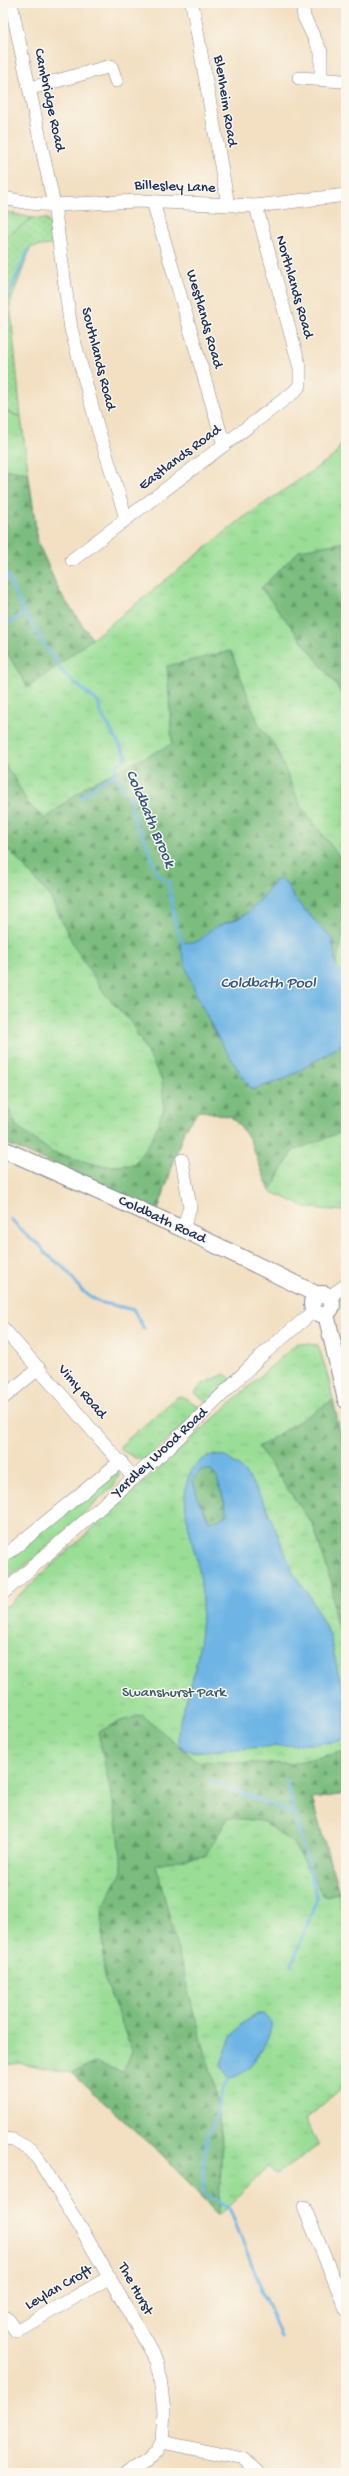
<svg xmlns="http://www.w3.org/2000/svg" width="349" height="2476" font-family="'Gochi Hand',sans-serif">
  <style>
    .grass { fill: url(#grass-tufts); stroke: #5a867a }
    .forest { fill: url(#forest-firs); stroke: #4b766e }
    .garden { fill: url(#garden-dots); stroke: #5a867a }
    .water { fill: #6eb5e5; stroke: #4472a2; fill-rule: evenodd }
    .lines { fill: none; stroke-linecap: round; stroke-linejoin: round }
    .stream { stroke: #6eb5e5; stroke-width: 3 }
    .minor-casing { stroke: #878890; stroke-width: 14 }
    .major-casing { stroke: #878890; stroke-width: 18 }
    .minor { stroke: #fff; stroke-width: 13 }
    .major { stroke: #fff; stroke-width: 16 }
    .labels { text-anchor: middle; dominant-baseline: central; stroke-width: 3; stroke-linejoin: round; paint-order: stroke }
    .street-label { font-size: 15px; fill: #1b2f5e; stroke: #fbf7ec }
    .park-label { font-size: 15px; fill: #3b5b6c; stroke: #fbf7ec }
    .water-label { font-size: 16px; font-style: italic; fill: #345786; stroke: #fbf7ec }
  </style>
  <defs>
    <pattern id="grass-tufts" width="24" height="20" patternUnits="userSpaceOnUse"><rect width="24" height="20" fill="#9ade96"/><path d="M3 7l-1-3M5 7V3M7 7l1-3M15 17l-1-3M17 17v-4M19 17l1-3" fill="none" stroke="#84bf84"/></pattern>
    <pattern id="forest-firs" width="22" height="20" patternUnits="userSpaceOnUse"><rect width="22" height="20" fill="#7bbd7f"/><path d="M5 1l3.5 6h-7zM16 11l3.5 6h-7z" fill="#649a6b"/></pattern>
    <pattern id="garden-dots" width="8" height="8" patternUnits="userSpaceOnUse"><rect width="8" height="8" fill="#9ade96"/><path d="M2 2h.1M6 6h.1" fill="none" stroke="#84bf84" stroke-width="1.8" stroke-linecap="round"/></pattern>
  </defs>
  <rect width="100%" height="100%" fill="#fbf7ec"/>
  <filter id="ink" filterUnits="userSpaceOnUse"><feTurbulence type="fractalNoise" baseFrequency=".025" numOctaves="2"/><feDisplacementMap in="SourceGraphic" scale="8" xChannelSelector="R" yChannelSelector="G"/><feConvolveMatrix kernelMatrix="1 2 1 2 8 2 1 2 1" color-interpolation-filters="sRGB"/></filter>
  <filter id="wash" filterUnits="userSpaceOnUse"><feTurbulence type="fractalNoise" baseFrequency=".012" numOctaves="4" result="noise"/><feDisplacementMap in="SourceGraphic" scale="16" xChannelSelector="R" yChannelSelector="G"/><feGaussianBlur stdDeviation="0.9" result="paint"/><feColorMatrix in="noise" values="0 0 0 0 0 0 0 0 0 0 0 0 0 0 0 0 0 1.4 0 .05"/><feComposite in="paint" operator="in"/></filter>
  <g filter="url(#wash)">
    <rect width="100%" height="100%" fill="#f3e0c3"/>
    <g class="grass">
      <polygon points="3,211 32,218 3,240"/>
      <polygon points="3,410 21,417 38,543 60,593 92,639 243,518 334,456 346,436 346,1211 308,1208 270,1191 249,1138 232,1117 199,1110 184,1130 158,1210 3,1142"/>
      <polygon points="297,1343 318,1345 327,1373 346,1458 346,1794 312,1799 346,1918 346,2084 305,2120 319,2145 277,2174 268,2167 219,2216 170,2163 72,2073 20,2063 3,2065 3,1607 8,1605"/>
      <polygon points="225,1374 232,1380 207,1403 195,1393 201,1385"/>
      <polygon points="181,1396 202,1408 148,1458 139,1460 121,1450 120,1446 177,1397"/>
      <polygon points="118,1471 119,1476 114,1486 31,1561 3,1582 3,1560"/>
    </g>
    <g class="forest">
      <polygon points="3,469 28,473 38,543 60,593 92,639 28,688 3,646"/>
      <polygon points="346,542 346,702 337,686 261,588 300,550"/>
      <path d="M231,651l28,74 17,23 24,57 46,60v56l-10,45 -4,-27 -38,-41 -8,-15 -12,-2c-7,13 -20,29 -34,36 -8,5 -19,6 -26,11 -9,6 -15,19 -29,14l26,85 41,63 35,-12 59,-36v88l-53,21 -23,40 -21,-53 -17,-21 -33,-7 -15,20 -26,80 -155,-68v-45l14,30 36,26 49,13 32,-1 18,-26 12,-31 -2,-28 -31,-57 -26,-29 -31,-48 -25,-51 -38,-43 -8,-5v-84l10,13 15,28 17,15 41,-33 86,-42 -5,-78z"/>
      <polygon points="333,1400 346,1458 346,1655 344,1640 334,1618 332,1584 313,1525 258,1447"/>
      <polygon points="201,1469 211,1470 217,1478 228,1514 218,1520 210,1521 198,1499 193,1480"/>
      <polygon points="142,1715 197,1761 289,1764 346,1751 346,1794 312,1799 339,1893 323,1896 293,1843 262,1821 228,1818 205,1856 156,1864 192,2006 213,2079 222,2137 219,2216 170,2163 72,2073 96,2063 123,2072 132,2051 104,1977 102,1909 122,1871 118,1827 98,1732 121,1721"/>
    </g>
    <polygon class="garden" points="32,218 47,219 51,226 52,245 31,247 10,303 21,417 3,410 3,240"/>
    <g class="water">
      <path d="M281,879l5,4 8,15 38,41 4,27 10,9v67l-59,36 -35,12c-32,-45 -59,-92 -72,-145l1,-3c25,2 17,-5 34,-15 8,-4 18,-5 26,-10 13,-8 25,-23 33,-36z"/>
      <path d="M212,1455l12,1 15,10 11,13 15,25 29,70 15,21 20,38 10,43 7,17v46l-11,3 -141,10 -9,-2 -7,-7c-2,-21 9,-42 14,-62 8,-32 12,-64 9,-97 -3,-37 -40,-111 11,-129zM201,1470h10l6,8 11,36 -10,6 -9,1 -11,-22 -5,-19z"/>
      <path d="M258,2014h6l8,8c-1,17 -24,56 -43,56l-8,-14 10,-27 10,-13z"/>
    </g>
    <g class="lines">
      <g class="stream">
        <polyline points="3,307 29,249"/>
        <polyline points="3,565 24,613 63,673 99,703 100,712 127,757 117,766 114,775 129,797 136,826 143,834 157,874 168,882 176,926 183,943"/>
        <polyline points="3,627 24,613"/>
        <polyline points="81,798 96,785 114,775"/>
        <polyline points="11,1219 29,1238 40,1245 45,1253 67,1270 81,1290 99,1302 134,1310 144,1329"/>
        <polyline points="210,1780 296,1815"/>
        <polyline points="286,1780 317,1899 292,1964"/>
        <path d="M229,2078l-8,15 -6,28 -7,14 -5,26v30c8,8 20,10 27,19l51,127"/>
      </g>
    </g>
  </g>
  <g filter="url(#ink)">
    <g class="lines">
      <g class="minor-casing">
        <g id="minor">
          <polyline points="11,3 54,205 71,329 97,425 126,518"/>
          <polyline points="192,3 228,205"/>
          <polyline points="302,3 304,17 321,52 321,79"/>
          <polyline points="299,78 343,81"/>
          <polyline points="31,88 111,66 116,81"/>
          <polyline points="3,198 30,203 54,205 138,201 256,206 346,195"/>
          <polyline points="153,202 224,445"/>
          <polyline points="72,560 294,392 300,385 300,368 256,206"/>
          <polyline points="182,1160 190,1207 183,1229"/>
          <polyline points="330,1296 346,1285"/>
          <polyline points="3,1328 134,1478"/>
          <polyline points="3,1398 39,1368"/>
          <polyline points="3,1557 121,1461"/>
          <polyline points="3,1593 169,1447 261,1356 314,1311"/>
          <polyline points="3,2139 13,2140 31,2150 40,2162 85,2235 158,2363 164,2411 162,2442 157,2451 147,2461 127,2473"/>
          <polyline points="304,2207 346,2309"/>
          <polyline points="7,2318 16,2331 110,2277"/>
          <polyline points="162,2442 244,2459 258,2473"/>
        </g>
      </g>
      <g class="major-casing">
        <g id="major">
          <polyline points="3,1149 183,1229 318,1295"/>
          <circle cx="322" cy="1304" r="10"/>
          <polyline points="326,1314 346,1400"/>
        </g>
      </g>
      <use href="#minor" class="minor"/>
      <use href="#major" class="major"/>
    </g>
  </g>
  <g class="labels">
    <g class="street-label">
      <text transform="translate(49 100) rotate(78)">Cambridge Road</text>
      <text transform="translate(225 101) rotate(81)">Blenheim Road</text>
      <text transform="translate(175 187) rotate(2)">Billesley Lane</text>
      <text transform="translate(294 287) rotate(74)">Northlands Road</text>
      <text transform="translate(204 319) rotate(74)">Westlands Road</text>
      <text transform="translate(98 359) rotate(76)">Southlands Road</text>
      <text transform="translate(180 458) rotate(-37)">Eastlands Road</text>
      <text transform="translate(162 1220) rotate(25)">Coldbath Road</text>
      <text transform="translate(82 1392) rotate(49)">Vimy Road</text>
      <text transform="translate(160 1453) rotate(-43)">Yardley Wood Road</text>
      <text transform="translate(59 2288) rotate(-30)">Leylan Croft</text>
      <text transform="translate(135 2289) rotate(61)">The Hurst</text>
    </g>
    <g class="park-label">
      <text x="174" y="1693">Swanshurst Park</text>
    </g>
    <g class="water-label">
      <text transform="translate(149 819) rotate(67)">Coldbath Brook</text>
      <text x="268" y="984">Coldbath Pool</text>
    </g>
  </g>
  <rect width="349" height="2476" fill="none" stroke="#fbf7ec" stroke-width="16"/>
</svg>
